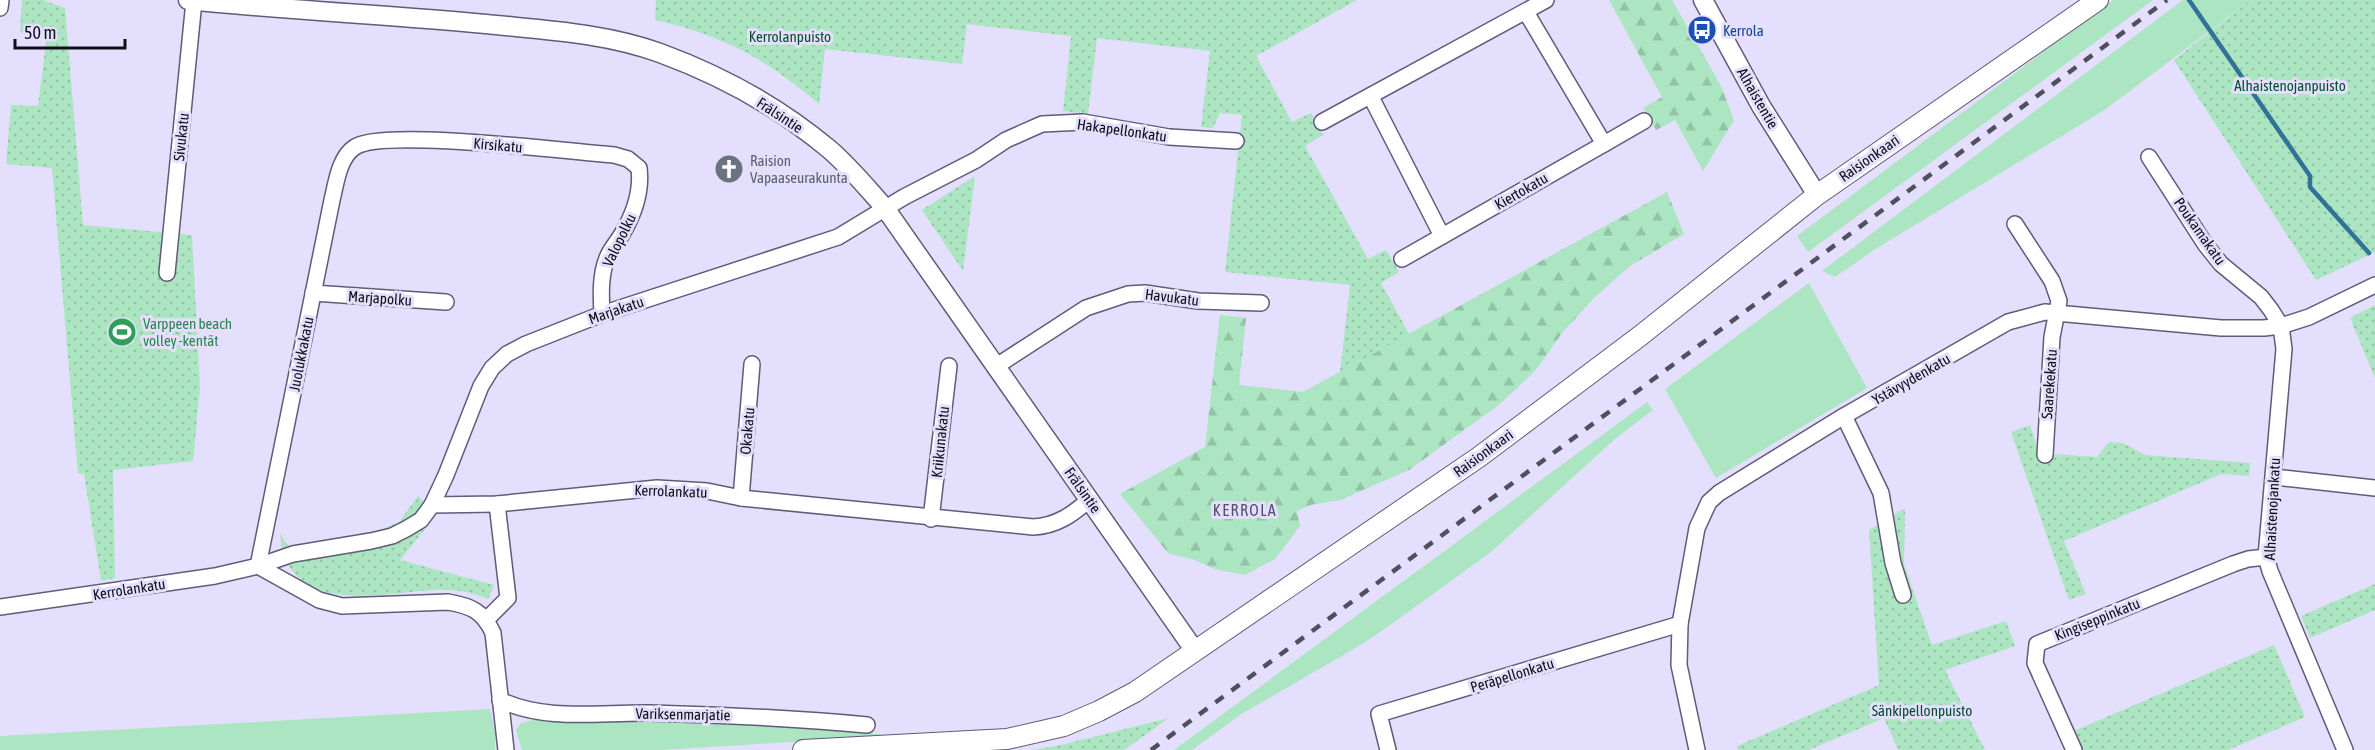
<svg xmlns="http://www.w3.org/2000/svg" width="2375" height="750" font-family="'Asap Condensed',sans-serif">
  <style>
    .green { fill: #abe5c1 }
    .forest { fill: url(#forest-firs) }
    .park { fill: url(#park-dots) }
    .lines { fill: none; stroke-linecap: round; stroke-linejoin: round }
    .stream { stroke: #327198; stroke-width: 4.5 }
    .minor-casing { stroke: #615a79; stroke-width: 18 }
    .tertiary-casing { stroke: #615a79; stroke-width: 21 }
    .secondary-casing { stroke: #615a79; stroke-width: 22 }
    .minor { stroke: #fff; stroke-width: 15 }
    .tertiary { stroke: #fff; stroke-width: 18 }
    .secondary { stroke: #fff; stroke-width: 20 }
    .rail { stroke: #514e5f; stroke-width: 4.5; stroke-dasharray: 10 10; stroke-linecap: butt }
    .labels { text-anchor: middle; dominant-baseline: central; stroke-width: 6; stroke-linejoin: round; paint-order: stroke }
    .transit-label { font-size: 15px; fill: #164399; stroke: #e4dffc; text-anchor: start }
    .park-label { font-size: 15px; fill: #044e2e; stroke: #e4dffc }
    .street-label { font-size: 15px; fill: #100e19; stroke: #e4dffc }
    .worship-label { font-size: 15px; fill: #5b616d; stroke: #e4dffc; text-anchor: start }
    .leisure-label { font-size: 15px; fill: #27864d; stroke: #e4dffc; text-anchor: start }
    .neighbourhood-label { font-size: 16px; letter-spacing: 1.5px; fill: #544d6b; stroke: #e4dffc }
  </style>
  <defs>
    <pattern id="forest-firs" width="22" height="20" patternUnits="userSpaceOnUse" patternTransform="scale(1.5)"><rect width="22" height="20" fill="#abe5c1"/><path d="M5 1l3.5 6h-7zM16 11l3.5 6h-7z" fill="#92c3a5"/></pattern>
    <pattern id="park-dots" width="8" height="8" patternUnits="userSpaceOnUse" patternTransform="scale(1.5)"><rect width="8" height="8" fill="#abe5c1"/><path d="M2 2h.1M6 6h.1" fill="none" stroke="#92c3a5" stroke-width="1.8" stroke-linecap="round"/></pattern>
  </defs>
  <rect width="100%" height="100%" fill="#e4dffc"/>
  <g class="green">
    <polygon points="2113,0 2153,0 1808,252 1797,236"/>
    <polygon points="2183,0 2251,0 2103,111 1877,248 1835,277 1822,271"/>
    <polygon points="1809,283 1867,388 1716,478 1665,389"/>
    <polygon points="1647,402 1653,410 1616,438 1491,552 1386,628 1359,646 1240,715 1192,750 1174,750"/>
    <polygon points="490,709 495,733 495,750 0,750 0,736"/>
    <polygon points="537,719 804,726 893,736 659,750 522,750 516,730 521,723"/>
  </g>
  <g class="forest">
    <polygon points="1609,0 1672,0 1721,86 1734,120 1703,171 1675,120 1656,130 1643,108 1662,97"/>
    <polygon points="1667,192 1684,234 1630,266 1595,297 1562,333 1536,370 1500,404 1409,470 1340,500 1310,505 1297,511 1300,526 1275,559 1245,575 1214,569 1195,560 1169,554 1120,494 1205,447 1220,315 1246,318 1239,385 1303,392"/>
  </g>
  <g class="park">
    <polygon points="22,0 43,0 65,8 83,225 192,235 200,388 193,461 113,470 115,578 101,581 84,474 78,474 52,168 6,164 11,105 38,106 47,35 20,32"/>
    <path d="M656,0h701l-101,56 36,66 19,-9 12,22 -18,11 63,113 18,-9 13,22 -18,11 28,51 -69,38 10,-87 -125,-13 17,-157 -22,-2 -7,15 -12,-1 9,-76 -113,-13 -9,76 -25,-3 8,-75 -104,-12 -5,40 -137,-15 -6,55c-54,-46 -95,-68 -164,-84z"/>
    <polygon points="2251,0 2375,0 2375,252 2316,280 2174,60"/>
    <polygon points="975,176 963,271 922,210"/>
    <polygon points="2375,305 2375,378 2350,318"/>
    <polygon points="2030,425 2039,453 2097,457 2109,442 2123,443 2145,455 2250,463 2249,476 2221,474 2064,541 2086,594 2069,600 2011,432"/>
    <path d="M418,496l19,18 -37,46 94,25 -6,14c-16,-7 -35,-10 -54,-9 -46,2 -127,24 -150,-34 -3,-7 -3,-16 -4,-23l5,9 9,7 77,-15 28,-12z"/>
    <polygon points="1905,508 1904,564 1932,645 2006,621 2015,646 1945,670 1985,750 1898,750 1884,718 1809,750 1738,750 1737,746 1879,685 1869,530"/>
    <polygon points="2375,584 2375,610 2310,638 2301,616"/>
    <polygon points="2274,645 2305,717 2228,750 2083,750 2074,731"/>
    <polygon points="1169,718 1124,750 1032,750 1061,745"/>
  </g>
  <g class="lines">
    <polyline class="stream" points="2189,0 2310,176 2310,187 2369,253"/>
    <g class="minor-casing">
      <g id="minor">
        <polyline points="0,8 1,0"/>
        <polyline points="1371,97 1442,236"/>
        <polyline points="1322,122 1546,0"/>
        <polyline points="1604,144 1644,121"/>
        <polyline points="2149,157 2205,244 2221,264 2261,297 2271,310 2281,326 2284,349 2266,557 2270,571 2345,750"/>
        <polyline points="2015,224 2052,281 2059,301 2052,337 2045,455"/>
        <polyline points="1402,259 1604,144 1526,12"/>
        <polyline points="167,273 194,1"/>
        <polyline points="313,293 446,302"/>
        <polyline points="995,367 1086,308 1128,294 1145,293 1198,301 1261,303"/>
        <polyline points="1844,416 1881,493 1893,563 1903,595"/>
        <polyline points="2274,477 2375,488"/>
        <polyline points="741,498 752,364"/>
        <polyline points="432,505 446,475 481,386 492,368 507,354 526,344 602,314 838,237 904,197 976,160 1006,140 1042,124 1083,122 1169,137 1236,141"/>
        <polyline points="931,519 949,366"/>
        <path d="M0,607l215,-31 43,-10 35,-12 78,-13 21,-5 14,-7 15,-9 11,-15 65,-1 160,-16 50,3 34,7 292,29c24,-1 40,-13 57,-28"/>
        <polyline points="487,619 508,598 497,504"/>
        <path d="M500,700c47,22 100,12 150,13 73,2 145,5 217,12"/>
        <path d="M506,750l-13,-117c-10,-22 -22,-27 -45,-31l-106,4 -23,-6 -61,-34 74,-366c4,-16 7,-43 23,-53 28,-19 216,5 259,8l14,4 11,9c3,24 -5,46 -17,66 -5,8 -12,16 -15,24 -7,18 -6,37 -5,56"/>
        <polyline points="1388,750 1379,714 1680,624"/>
        <polyline points="1697,750 1679,665 1680,624 1697,528 1709,502 1719,493 1844,416 2008,322 2045,312 2221,328 2264,328 2281,326 2309,317 2375,285"/>
        <polyline points="2074,750 2035,663 2037,644 2233,564 2248,559 2266,557"/>
      </g>
    </g>
    <g class="tertiary-casing">
      <g id="tertiary">
        <path d="M188,0c99,10 199,15 298,24 58,6 120,9 174,29 60,22 120,55 169,96 21,18 38,39 56,59l310,443"/>
        <polyline points="1703,0 1761,106 1817,195"/>
      </g>
    </g>
    <g class="secondary-casing">
      <polyline id="secondary" points="803,750 1007,739 1064,726 1099,711 1135,692 1479,457 1640,336 1817,195 2098,0"/>
    </g>
    <use href="#minor" class="minor"/>
    <use href="#tertiary" class="tertiary"/>
    <use href="#secondary" class="secondary"/>
    <polyline class="rail" points="1151,750 2167,0"/>
  </g>
  <defs>
    <g id="bus-disc" transform="scale(1.5)"><circle r="9.5" fill="#1a4fb4" stroke="#e4dffc"/><path d="M-5-6H5V4H4V6H2V4H-2V6H-4V4H-5ZM-3.5-4V0h7V-4ZM-3.5 1.2v1.5H-2V1.2ZM2 1.2v1.5H3.5V1.2Z" fill="#fff"/></g>
    <g id="church-disc" transform="scale(1.5)"><circle r="9.5" fill="#6b7280" stroke="#e4dffc"/><path d="M-1.2-6h2.4v3.5h3.3v2.4h-3.3V6h-2.4V-.1h-3.3v-2.4h3.3Z" fill="#fff"/></g>
    <g id="stadium-disc" transform="scale(1.5)"><circle r="9.5" fill="#2e9e5b" stroke="#e4dffc"/><path d="M0-5a6.5 5 0 1 0 0 10a6.5 5 0 1 0 0-10ZM-3.5-1.8h7v3.6h-7Z" fill="#fff"/></g>
  </defs>
  <g fill-rule="evenodd">
    <use href="#bus-disc" x="1702" y="30"/>
    <use href="#church-disc" x="729" y="169"/>
    <use href="#stadium-disc" x="122" y="332"/>
  </g>
  <g class="labels">
    <g class="transit-label">
      <text x="1723" y="30">Kerrola</text>
    </g>
    <g class="park-label">
      <text x="790" y="36">Kerrolanpuisto</text>
      <text x="2290" y="85">Alhaistenojanpuisto</text>
      <text x="1922" y="710">Sänkipellonpuisto</text>
    </g>
    <g class="street-label">
      <text transform="translate(1758 98) rotate(60)">Alhaistentie</text>
      <text transform="translate(780 115) rotate(33)">Frälsintie</text>
      <text transform="translate(1122 130) rotate(8)">Hakapellonkatu</text>
      <text transform="translate(181 137) rotate(-84)">Sivukatu</text>
      <text transform="translate(498 145) rotate(5)">Kirsikatu</text>
      <text transform="translate(1869 158) rotate(-35)">Raisionkaari</text>
      <text transform="translate(1521 191) rotate(-30)">Kiertokatu</text>
      <text transform="translate(2200 231) rotate(55)">Poukamakatu</text>
      <text transform="translate(619 240) rotate(-64)">Valopolku</text>
      <text transform="translate(1172 297) rotate(7)">Havukatu</text>
      <text transform="translate(380 298) rotate(4)">Marjapolku</text>
      <text transform="translate(616 310) rotate(-19)">Marjakatu</text>
      <text transform="translate(301 354) rotate(-79)">Juolukkakatu</text>
      <text transform="translate(1911 379) rotate(-30)">Ystävyydenkatu</text>
      <text transform="translate(2049 384) rotate(-86)">Saarekekatu</text>
      <text transform="translate(747 431) rotate(-85)">Okakatu</text>
      <text transform="translate(940 442) rotate(-84)">Kriikunakatu</text>
      <text transform="translate(1483 453) rotate(-36)">Raisionkaari</text>
      <text transform="translate(1083 490) rotate(55)">Frälsintie</text>
      <text transform="translate(671 491) rotate(2)">Kerrolankatu</text>
      <text transform="translate(2272 509) rotate(-87)">Alhaistenojankatu</text>
      <text transform="translate(129 589) rotate(-9)">Kerrolankatu</text>
      <text transform="translate(2097 619) rotate(-22)">Kingiseppinkatu</text>
      <text transform="translate(1512 675) rotate(-17)">Peräpellonkatu</text>
      <text transform="translate(683 714) rotate(1)">Variksenmarjatie</text>
    </g>
    <g class="worship-label">
      <text x="750" y="160">Raision<tspan x="750" dy="17">Vapaaseurakunta</tspan></text>
    </g>
    <g class="leisure-label">
      <text x="143" y="323">Varppeen beach<tspan x="143" dy="17">volley -kentät</tspan></text>
    </g>
    <g class="neighbourhood-label">
      <text x="1245" y="510">KERROLA</text>
    </g>
  </g>
  <path d="M15 39v9h110v-9" fill="none" stroke="#100e19" stroke-width="3"/>
  <text x="24" y="39" font-size="18" fill="#100e19" stroke="#e4dffc" stroke-width="4.5" paint-order="stroke">50 m</text>
</svg>
